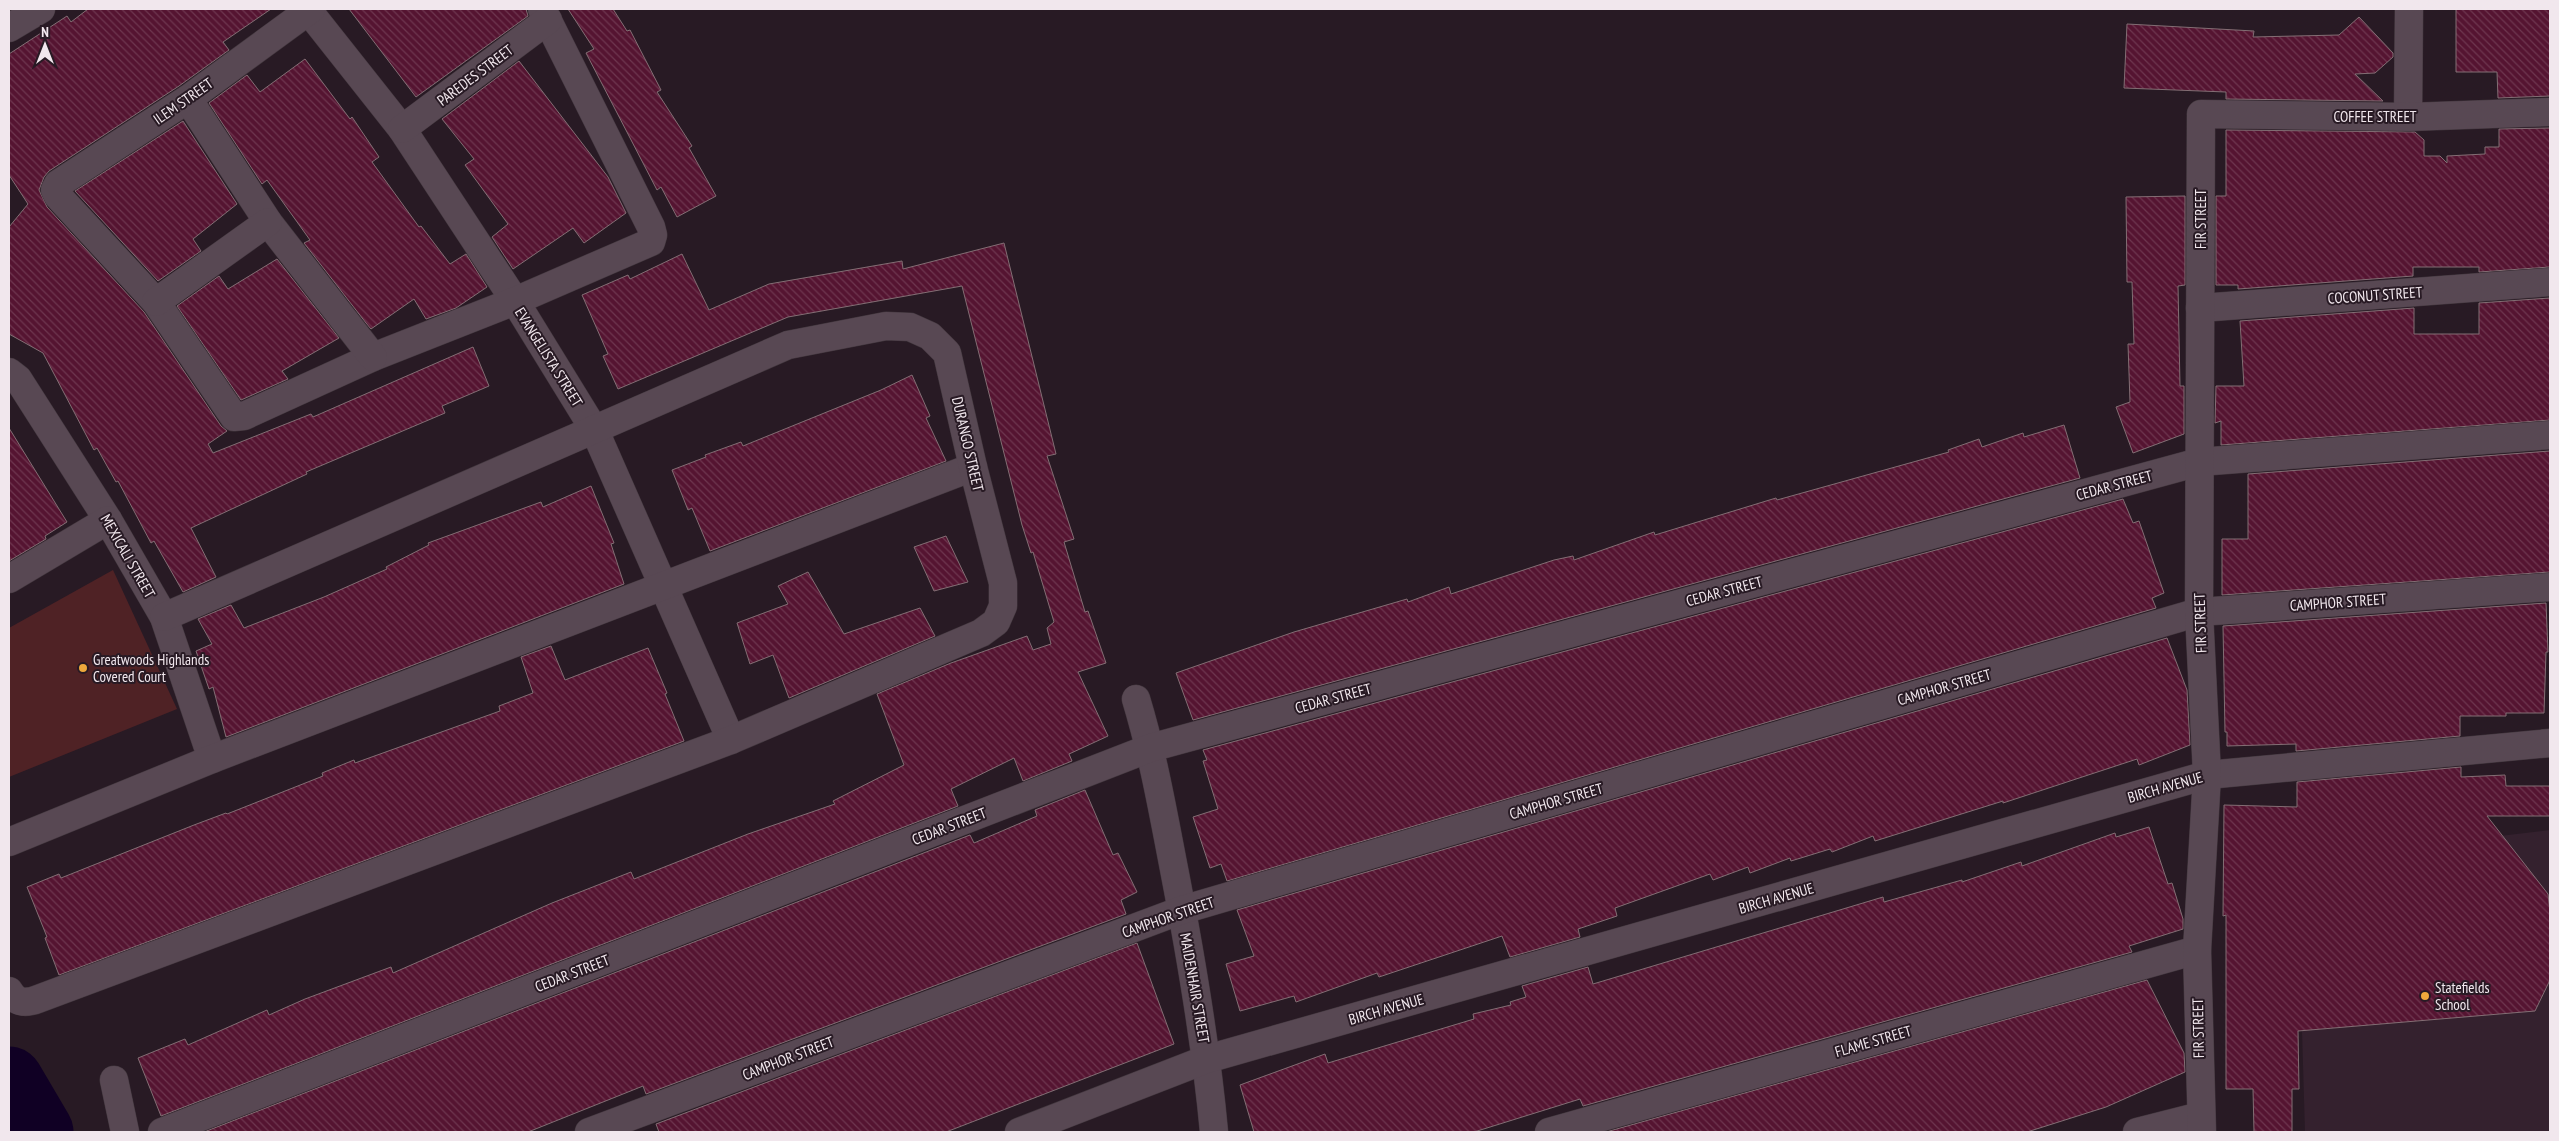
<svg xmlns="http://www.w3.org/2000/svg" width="2559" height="1141" font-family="'PT Sans Narrow',sans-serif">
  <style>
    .built { fill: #34212e }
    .pitch { fill: #4f2225 }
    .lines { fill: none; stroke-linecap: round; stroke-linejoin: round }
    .river { stroke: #100024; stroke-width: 69 }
    .building { fill: url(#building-back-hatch); stroke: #836e74 }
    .street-casing { stroke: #42373e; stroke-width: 29 }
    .street { stroke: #584853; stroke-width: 28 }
    .poi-dot { fill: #eea83c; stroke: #281a24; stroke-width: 2 }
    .labels { text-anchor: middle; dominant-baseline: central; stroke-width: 4; stroke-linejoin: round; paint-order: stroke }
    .street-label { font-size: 15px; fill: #f1e7ed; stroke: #281a24 }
    .poi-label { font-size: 15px; fill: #f1e7ed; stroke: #281a24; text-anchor: start }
  </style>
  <defs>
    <pattern id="building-back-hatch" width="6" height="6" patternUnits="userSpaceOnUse" patternTransform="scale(1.25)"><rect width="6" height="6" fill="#551431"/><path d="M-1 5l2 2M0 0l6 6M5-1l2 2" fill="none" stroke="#6e364f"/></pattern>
  </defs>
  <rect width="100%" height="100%" fill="#281a24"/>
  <polygon class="built" points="2550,830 2550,1132 2305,1132 2297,860"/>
  <polygon class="pitch" points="113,570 177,709 9,777 9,628"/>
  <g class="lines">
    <polyline class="river" points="9,1081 39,1132"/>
  </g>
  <g class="building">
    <polygon points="88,9 271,9 223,42 229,50 179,86 49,171 44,177 39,190 47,207 144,312 221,426 227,431 208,444 213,453 311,414 313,417 473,347 489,386 442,406 445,413 306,472 307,474 191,528 216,577 183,592 154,541 151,543 118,481 116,482 97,448 94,450 43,353 9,334 9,227 28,204 9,175 9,54 67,16 71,22"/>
    <polygon points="349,9 526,9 528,16 416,97"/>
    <polygon points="568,9 613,9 627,31 630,30 661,90 657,92 692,146 689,148 716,196 677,217 661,187 657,190 586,53 594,49"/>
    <polygon points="2456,9 2550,9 2550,96 2498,98 2497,72 2456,72"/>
    <polygon points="2359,17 2393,53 2393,57 2375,73 2355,74 2383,101 2226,99 2226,92 2124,88 2127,24 2254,31 2253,37 2339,35"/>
    <polygon points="305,59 350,119 352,117 379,157 372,162 419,227 421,226 450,264 466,254 487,287 456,308 426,319 414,299 371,329 366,323 304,243 310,240 267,180 262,184 209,103 247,75 260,92"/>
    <polygon points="519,61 608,177 626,213 584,243 573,228 513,269 492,237 508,224 465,165 474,159 442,119"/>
    <polygon points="183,121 237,204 193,239 201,251 158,281 75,191"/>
    <polygon points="2550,128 2550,267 2479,272 2479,267 2413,267 2413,276 2238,289 2238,285 2216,285 2216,196 2226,196 2226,130 2415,132 2424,140 2424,156 2440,156 2447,163 2447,156 2485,154 2485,147 2499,147 2499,129"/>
    <polygon points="2185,196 2185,285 2178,286 2180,386 2184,386 2184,434 2133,453 2116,407 2130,402 2128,344 2134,344 2132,282 2127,282 2126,197"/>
    <polygon points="1004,243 1056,454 1047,456 1074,539 1064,542 1085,612 1088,611 1106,663 1078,672 1108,736 1069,754 1072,761 1023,781 1014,758 951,789 958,806 161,1116 138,1058 185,1039 188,1045 267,1010 269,1015 305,999 391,967 393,973 552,903 631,872 634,879 748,834 835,804 833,801 904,765 877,694 951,663 1027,636 1033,650 1051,644 1047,628 1054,622 1033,552 1031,553 1022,525 962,286 788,317 618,389 603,356 608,354 582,295 628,275 630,279 682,254 709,310 769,284 902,261 903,269"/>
    <polygon points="277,259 339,338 282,371 288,379 241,400 177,306 219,276 228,289"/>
    <polygon points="2550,298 2550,420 2221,445 2221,421 2215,423 2216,386 2244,386 2240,321 2414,308 2414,334 2479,334 2479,303"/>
    <polygon points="912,375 930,416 926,418 946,461 710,551 692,508 688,510 672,470 706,457 705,455 741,442 743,446 881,390"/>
    <polygon points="2064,425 2080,478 1193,720 1176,673 1294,632 1407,599 1408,602 1449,587 1451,594 1554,560 1573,556 1574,560 1654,532 1655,535 1776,498 1777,500 1949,452 1948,450 1979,439 1982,447 2023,433 2024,437"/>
    <polygon points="9,428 67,522 45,536 46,539 9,561"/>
    <polygon points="2550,451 2550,572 2222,595 2222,539 2248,539 2248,474"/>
    <polygon points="591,486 614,543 611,544 624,584 226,737 213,687 209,689 196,651 212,644 198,619 231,605 244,628 324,597 387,569 386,567 429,545 428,543 541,502 543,507"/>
    <polygon points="2123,499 2133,523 2139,521 2164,593 2152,598 2156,608 1227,881 1221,864 1210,868 1193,817 1218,809 1203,761 1207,760 1203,750"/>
    <polygon points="946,536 968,582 934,591 914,547"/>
    <polygon points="808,572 844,634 920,608 935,636 789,698 773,655 750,664 737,623 788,604 778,586"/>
    <polygon points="2546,603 2548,652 2546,652 2544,713 2506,713 2506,716 2460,716 2460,736 2296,751 2296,744 2227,746 2227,732 2225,732 2223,626"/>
    <polygon points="2167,638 2187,690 2190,745 2139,765 2137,759 2003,803 2003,801 1875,841 1873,836 1832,852 1830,849 1791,861 1790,858 1750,873 1748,867 1713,880 1710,874 1615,908 1617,916 1578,929 1580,937 1510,957 1502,936 1379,977 1377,973 1296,1002 1294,996 1240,1011 1226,964 1254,956 1237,910"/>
    <polygon points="551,646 565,680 648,648 667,693 665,694 684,741 59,975 45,938 47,937 27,887 59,874 61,878 194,825 226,813 227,814 323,776 322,773 354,760 355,763 500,711 499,706 533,693 521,657"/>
    <polygon points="2461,767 2461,777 2505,775 2506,786 2550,786 2550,816 2487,816 2548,894 2550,912 2550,980 2535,1011 2298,1031 2299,1089 2292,1089 2292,1132 2254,1132 2253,1089 2226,1089 2226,915 2223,916 2224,805 2297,807 2297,782"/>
    <polygon points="1085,790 1113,855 1118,853 1137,892 1121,900 1126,914 646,1094 643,1086 528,1132 204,1132 970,835 974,843 1037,816 1035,810"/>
    <polygon points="2149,827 2168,884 2172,883 2183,919 2183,929 2129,946 2132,952 1583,1106 1580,1099 1474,1132 1254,1132 1240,1085 1325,1054 1328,1063 1474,1019 1473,1014 1511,1005 1510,1002 1526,997 1522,986 1588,967 1593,984 1883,897 1884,902 1962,880 1962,882 2021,862 2022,866 2115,833 2116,837"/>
    <polygon points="1137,943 1174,1044 946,1132 659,1132 656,1124"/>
    <polygon points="2147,980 2184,1053 2185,1072 2106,1107 2027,1132 1606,1132"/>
  </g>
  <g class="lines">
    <g class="street-casing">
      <g id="street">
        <polyline points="307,9 402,129 515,301 595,431 731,740"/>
        <polyline points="311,9 188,99 58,184 55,190 58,196 156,302 234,417 244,416 373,357 515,301 651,242 653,235 651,227 542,9"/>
        <polyline points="9,28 41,9"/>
        <polyline points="188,99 268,222 373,357"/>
        <polyline points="2408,117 2409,9"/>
        <polyline points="402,129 548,20"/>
        <polyline points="156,302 268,222"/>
        <polyline points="2200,308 2550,282"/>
        <polyline points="9,372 18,379 108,520 164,617 212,759"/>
        <polyline points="9,579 108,520"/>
        <path d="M1136,699c17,56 27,113 38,170 17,88 32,175 40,263"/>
        <polyline points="9,842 212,759 973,467"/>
        <path d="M9,991c7,12 16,13 29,8l693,-259 250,-107 15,-11 7,-16v-23l-30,-116 -26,-114 -17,-17 -20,-9 -24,-1 -98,19 -624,272"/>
        <polyline points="114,1080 125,1132"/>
        <polyline points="162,1132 1150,748 2199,462 2550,435"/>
        <polyline points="589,1132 1182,910 2199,612 2550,587"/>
        <polyline points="1019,1132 1207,1059 2207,775 2550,743"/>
        <polyline points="1549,1132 2197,950"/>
        <polyline points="2137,1132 2200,1116"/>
        <polyline points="2202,1132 2197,950 2207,775 2199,612 2201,114 2408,117 2550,112"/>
      </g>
    </g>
    <use href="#street" class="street"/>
  </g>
  <g class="poi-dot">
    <circle cx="83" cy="668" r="5"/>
    <circle cx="2425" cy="996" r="5"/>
  </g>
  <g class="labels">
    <g class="street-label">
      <text transform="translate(475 75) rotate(-37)">PAREDES STREET</text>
      <text transform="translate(183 101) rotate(-35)">ILEM STREET</text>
      <text x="2375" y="116">COFFEE STREET</text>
      <text transform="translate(2200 219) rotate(-90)">FIR STREET</text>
      <text transform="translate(2375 295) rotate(-4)">COCONUT STREET</text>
      <text transform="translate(549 357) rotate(58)">EVANGELISTA STREET</text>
      <text transform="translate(968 444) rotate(77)">DURANGO STREET</text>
      <text transform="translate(2114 485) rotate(-15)">CEDAR STREET</text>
      <text transform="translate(128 556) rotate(60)">MEXICALI STREET</text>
      <text transform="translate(1724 591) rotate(-15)">CEDAR STREET</text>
      <text transform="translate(2338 602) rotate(-4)">CAMPHOR STREET</text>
      <text transform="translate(2200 623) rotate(-92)">FIR STREET</text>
      <text transform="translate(1944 687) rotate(-16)">CAMPHOR STREET</text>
      <text transform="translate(1333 698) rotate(-15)">CEDAR STREET</text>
      <text transform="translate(2165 787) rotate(-16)">BIRCH AVENUE</text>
      <text transform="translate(1556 801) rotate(-16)">CAMPHOR STREET</text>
      <text transform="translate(949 826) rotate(-21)">CEDAR STREET</text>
      <text transform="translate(1776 898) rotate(-16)">BIRCH AVENUE</text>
      <text transform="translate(1168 917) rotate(-19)">CAMPHOR STREET</text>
      <text transform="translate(572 973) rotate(-21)">CEDAR STREET</text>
      <text transform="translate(1195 988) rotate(80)">MAIDENHAIR STREET</text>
      <text transform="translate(1386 1009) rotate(-16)">BIRCH AVENUE</text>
      <text transform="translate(2198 1028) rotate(-91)">FIR STREET</text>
      <text transform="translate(1873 1041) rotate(-16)">FLAME STREET</text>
      <text transform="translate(788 1058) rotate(-21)">CAMPHOR STREET</text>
    </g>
    <g class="poi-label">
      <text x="93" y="659">Greatwoods Highlands<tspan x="93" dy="17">Covered Court</tspan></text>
      <text x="2435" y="987">Statefields<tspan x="2435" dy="17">School</tspan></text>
    </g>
  </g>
  <rect width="2559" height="1141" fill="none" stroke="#f1e7ed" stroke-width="20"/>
  <g transform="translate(45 45)" stroke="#281a24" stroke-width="4" paint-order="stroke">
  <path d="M0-4L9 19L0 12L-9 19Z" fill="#f1e7ed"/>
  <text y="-8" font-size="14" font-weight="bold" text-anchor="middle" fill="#f1e7ed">N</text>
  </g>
</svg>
